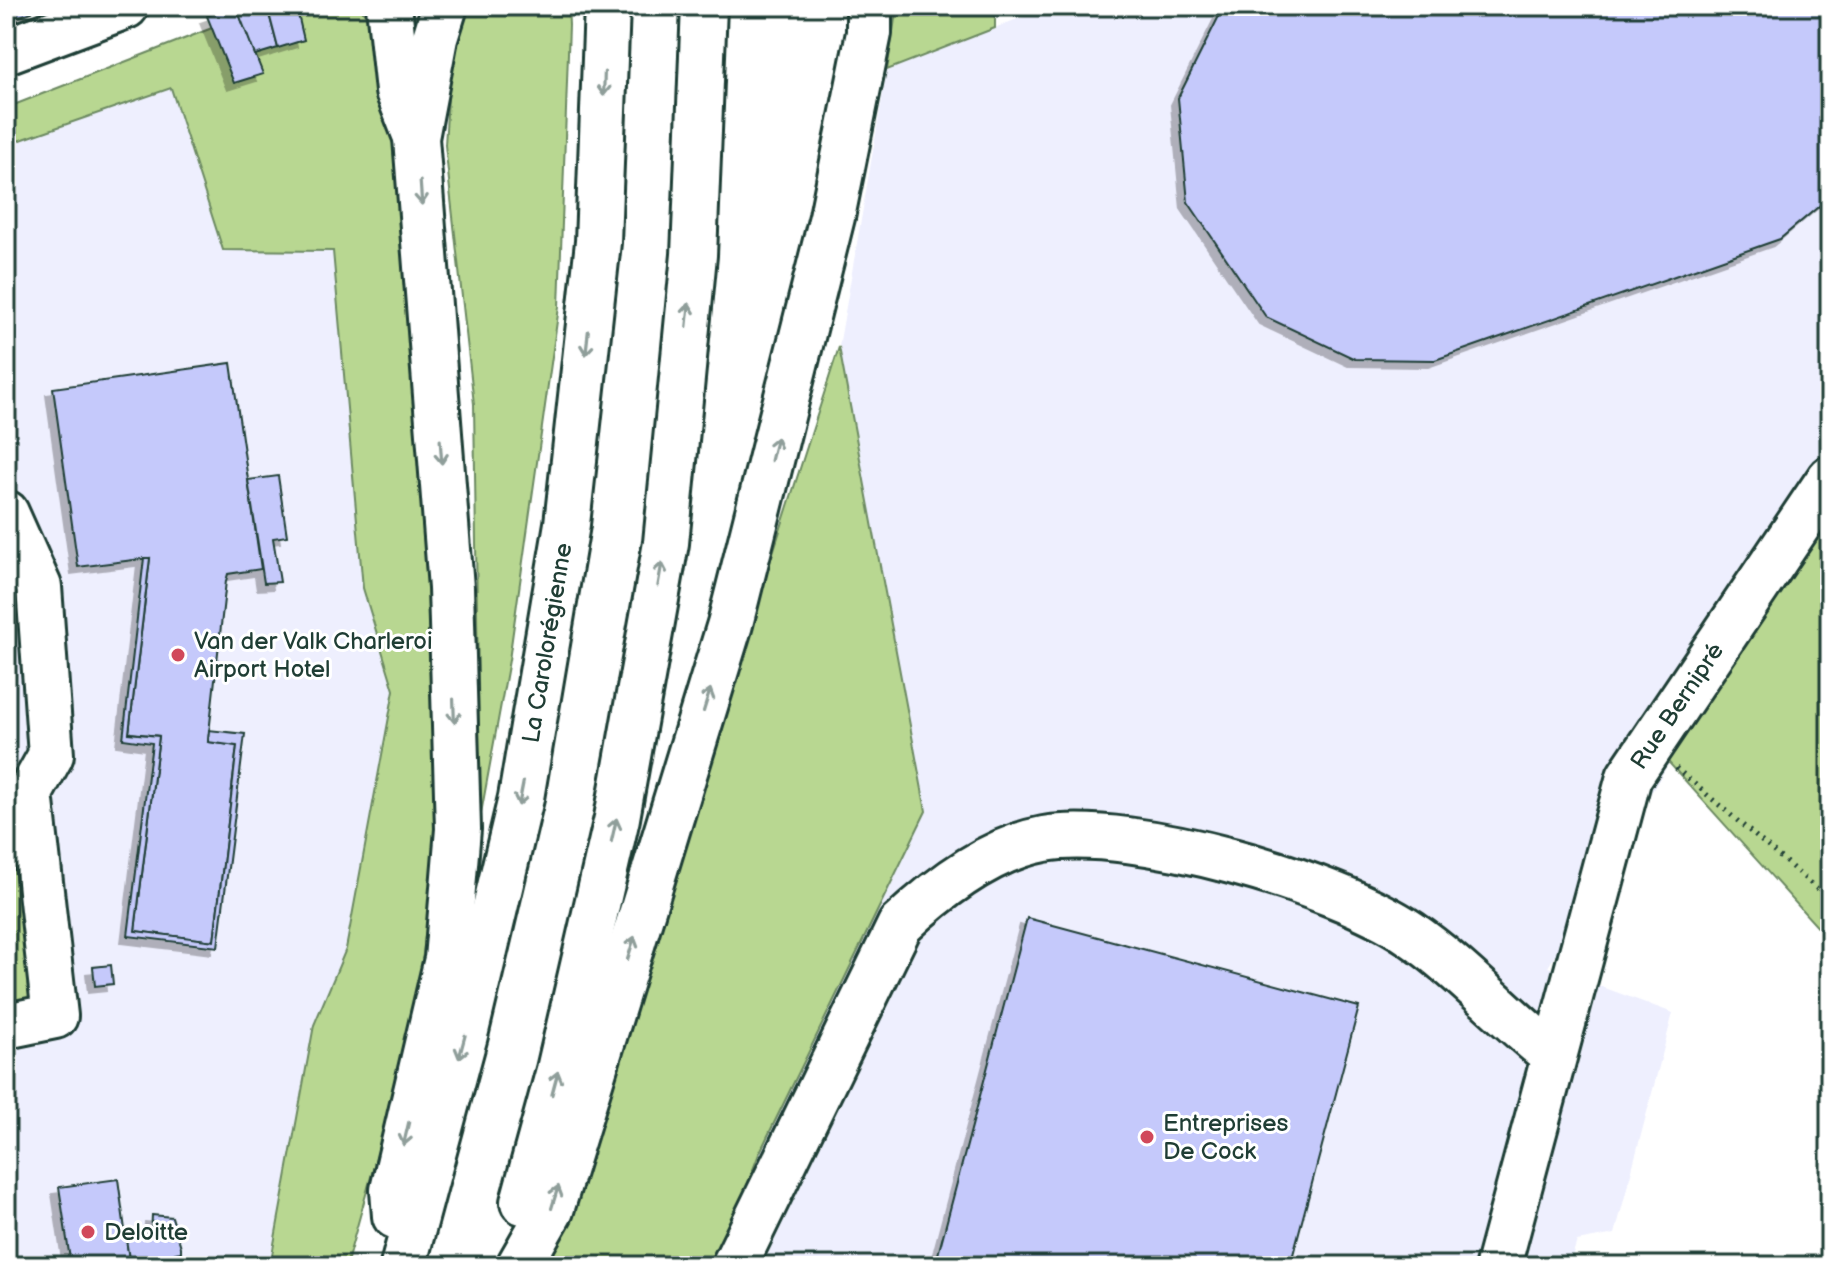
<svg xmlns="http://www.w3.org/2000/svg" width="1836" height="1272" font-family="'Balsamiq Sans',sans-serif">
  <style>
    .built { fill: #eeeffe }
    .green { fill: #b8d791; stroke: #6c8a62; stroke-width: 2 }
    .building { fill: #c5c9fb; stroke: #1f3d34; stroke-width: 2; filter: url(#shadow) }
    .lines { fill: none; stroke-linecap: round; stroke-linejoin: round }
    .minor-casing { stroke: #1f3d34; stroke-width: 50 }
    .major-casing { stroke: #1f3d34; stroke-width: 50 }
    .highway-casing { stroke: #1f3d34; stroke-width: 50 }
    .path { stroke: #1f3d34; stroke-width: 5; stroke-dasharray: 2 6; stroke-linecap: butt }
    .minor { stroke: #fff; stroke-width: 44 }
    .major { stroke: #fff; stroke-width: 44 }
    .highway { stroke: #fff; stroke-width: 44 }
    .oneway { stroke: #8f9e9a }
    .poi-dot { fill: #d1495b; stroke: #fff; stroke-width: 3 }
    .labels { text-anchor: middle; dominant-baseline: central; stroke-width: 6; stroke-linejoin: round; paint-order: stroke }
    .poi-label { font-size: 24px; fill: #1f3d34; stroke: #fff; text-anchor: start }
    .street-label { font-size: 24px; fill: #1f3d34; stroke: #fff }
  </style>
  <defs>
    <filter id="shadow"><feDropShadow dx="-7" dy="7" stdDeviation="0" flood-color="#0004"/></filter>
  </defs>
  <rect width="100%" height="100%" fill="#fff"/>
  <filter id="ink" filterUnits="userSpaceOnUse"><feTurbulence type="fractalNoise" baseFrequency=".0125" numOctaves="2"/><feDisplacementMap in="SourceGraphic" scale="16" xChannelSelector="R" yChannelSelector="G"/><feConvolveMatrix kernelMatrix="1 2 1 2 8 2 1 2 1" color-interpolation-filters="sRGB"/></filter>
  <g filter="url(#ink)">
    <g class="built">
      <polygon points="1051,6 1830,6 1830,491 1548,967 1673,1013 1615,1234 1577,1241 1569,1266 714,1266 747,1178 926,812 839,347 887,70"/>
      <polygon points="171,88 223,250 333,251 363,588 394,690 346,949 314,1025 270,1266 6,1266 6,1010 12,811 6,812 6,145"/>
    </g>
    <g class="green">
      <polygon points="234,6 359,6 394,53 454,701 415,1019 346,1266 270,1266 314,1025 346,949 394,690 363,588 333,251 223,250 171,88 6,145 6,108 212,28 209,13"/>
      <polygon points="462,6 568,6 569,25 559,307 509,660 480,819 474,404 445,145 449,83"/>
      <polygon points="897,6 995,6 995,28 887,70"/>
      <polygon points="839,347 926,811 759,1154 716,1266 544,1266"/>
      <polygon points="1830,477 1830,941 1661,754"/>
      <polygon points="13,811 54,1005 6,1013 6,812"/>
    </g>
    <g class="building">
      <polygon points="6,6 29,6 32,12 6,21"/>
      <polygon points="236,6 263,74 234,83 207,16"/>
      <polygon points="236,6 267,6 278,48 255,55"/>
      <polygon points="267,6 296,6 304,40 278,48"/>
      <polygon points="1224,6 1830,6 1830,197 1780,239 1435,360 1355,359 1266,317 1188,202 1178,98"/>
      <polygon points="231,363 261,569 228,574 226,581 208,742 237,746 214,941 135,931 159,736 129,733 150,558 78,567 53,388"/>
      <polygon points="278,476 287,536 273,538 280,582 264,583 248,480"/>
      <polygon points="144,558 150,558 129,733 159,736 135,931 214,941 237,746 208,742 209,730 245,734 218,947 128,936 152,743 123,739"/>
      <polygon points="1027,918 1359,1007 1290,1266 935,1266"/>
      <polygon points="111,965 113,984 95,986 93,967"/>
      <polygon points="118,1179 129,1259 138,1257 144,1266 71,1266 59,1187"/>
      <polygon points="152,1215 172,1217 181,1247 181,1252 175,1253 176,1266 144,1266 138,1257 129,1259 126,1239 151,1236"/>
    </g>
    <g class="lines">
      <g class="minor-casing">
        <g id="minor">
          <polyline points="6,513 39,587 51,755 30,793 55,1016 6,1026"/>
          <path d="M734,1266l166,-341c39,-37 89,-76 144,-86 89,-15 291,43 366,94 51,35 94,83 143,122"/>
          <path id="s1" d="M1498,1266l131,-489 201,-299"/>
        </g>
      </g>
      <g class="major-casing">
        <polyline id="major" points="6,51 126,6"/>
      </g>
      <g class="highway-casing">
        <g id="highway">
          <polyline points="389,6 398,91 414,132"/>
          <polyline points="523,1202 559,1070 617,818 666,543 694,255 704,6"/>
          <polyline points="395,1216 393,1190 447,959 458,829 451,588 416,138 435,38 445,6"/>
          <path id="s2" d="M403,1266l62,-231 56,-237 46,-274 31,-282 9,-236"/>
          <polyline points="519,1266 551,1210 730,624 832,217 869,33 869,6"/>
        </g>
      </g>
      <polyline class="path" points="1676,768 1830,900"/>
      <use href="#minor" class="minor"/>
      <use href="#major" class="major"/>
      <use href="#highway" class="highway"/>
    </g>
    <defs><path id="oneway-shaft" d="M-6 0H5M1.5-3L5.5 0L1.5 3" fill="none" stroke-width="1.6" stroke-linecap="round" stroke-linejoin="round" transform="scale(2)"/></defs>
    <g class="oneway">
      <use href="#oneway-shaft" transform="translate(604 84) rotate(92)"/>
      <use href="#oneway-shaft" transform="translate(421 193) rotate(86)"/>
      <use href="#oneway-shaft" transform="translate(688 315) rotate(-84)"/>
      <use href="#oneway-shaft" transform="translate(587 343) rotate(96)"/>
      <use href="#oneway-shaft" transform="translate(774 449) rotate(-76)"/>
      <use href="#oneway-shaft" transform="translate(441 452) rotate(86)"/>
      <use href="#oneway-shaft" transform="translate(660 574) rotate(-80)"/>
      <use href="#oneway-shaft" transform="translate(707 700) rotate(-73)"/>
      <use href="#oneway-shaft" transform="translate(454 711) rotate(88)"/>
      <use href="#oneway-shaft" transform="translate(521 794) rotate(101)"/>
      <use href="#oneway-shaft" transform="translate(614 830) rotate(-77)"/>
      <use href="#oneway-shaft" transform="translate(631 948) rotate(-73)"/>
      <use href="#oneway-shaft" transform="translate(462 1047) rotate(105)"/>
      <use href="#oneway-shaft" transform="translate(555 1083) rotate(-75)"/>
      <use href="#oneway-shaft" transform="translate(406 1134) rotate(103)"/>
      <use href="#oneway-shaft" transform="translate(555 1197) rotate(-73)"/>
    </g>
  </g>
  <g class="poi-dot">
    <circle cx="178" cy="655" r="8"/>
    <circle cx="1147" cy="1137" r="8"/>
    <circle cx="88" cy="1232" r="8"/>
  </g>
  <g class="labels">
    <g class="poi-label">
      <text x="194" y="641">Van der Valk Charleroi<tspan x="194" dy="28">Airport Hotel</tspan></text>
      <text x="1163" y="1123">Entreprises<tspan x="1163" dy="28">De Cock</tspan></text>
      <text x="104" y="1232">Deloitte</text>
    </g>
    <g class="street-label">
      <text stroke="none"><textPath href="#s2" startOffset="640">La Carolorégienne</textPath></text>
      <text stroke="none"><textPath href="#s1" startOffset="592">Rue Bernipré</textPath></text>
    </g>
  </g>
  <rect width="1836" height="1272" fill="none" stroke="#fff" stroke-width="32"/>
  <rect x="16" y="16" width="1804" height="1240" fill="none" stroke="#1f3d34" stroke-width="3" filter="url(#ink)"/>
</svg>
